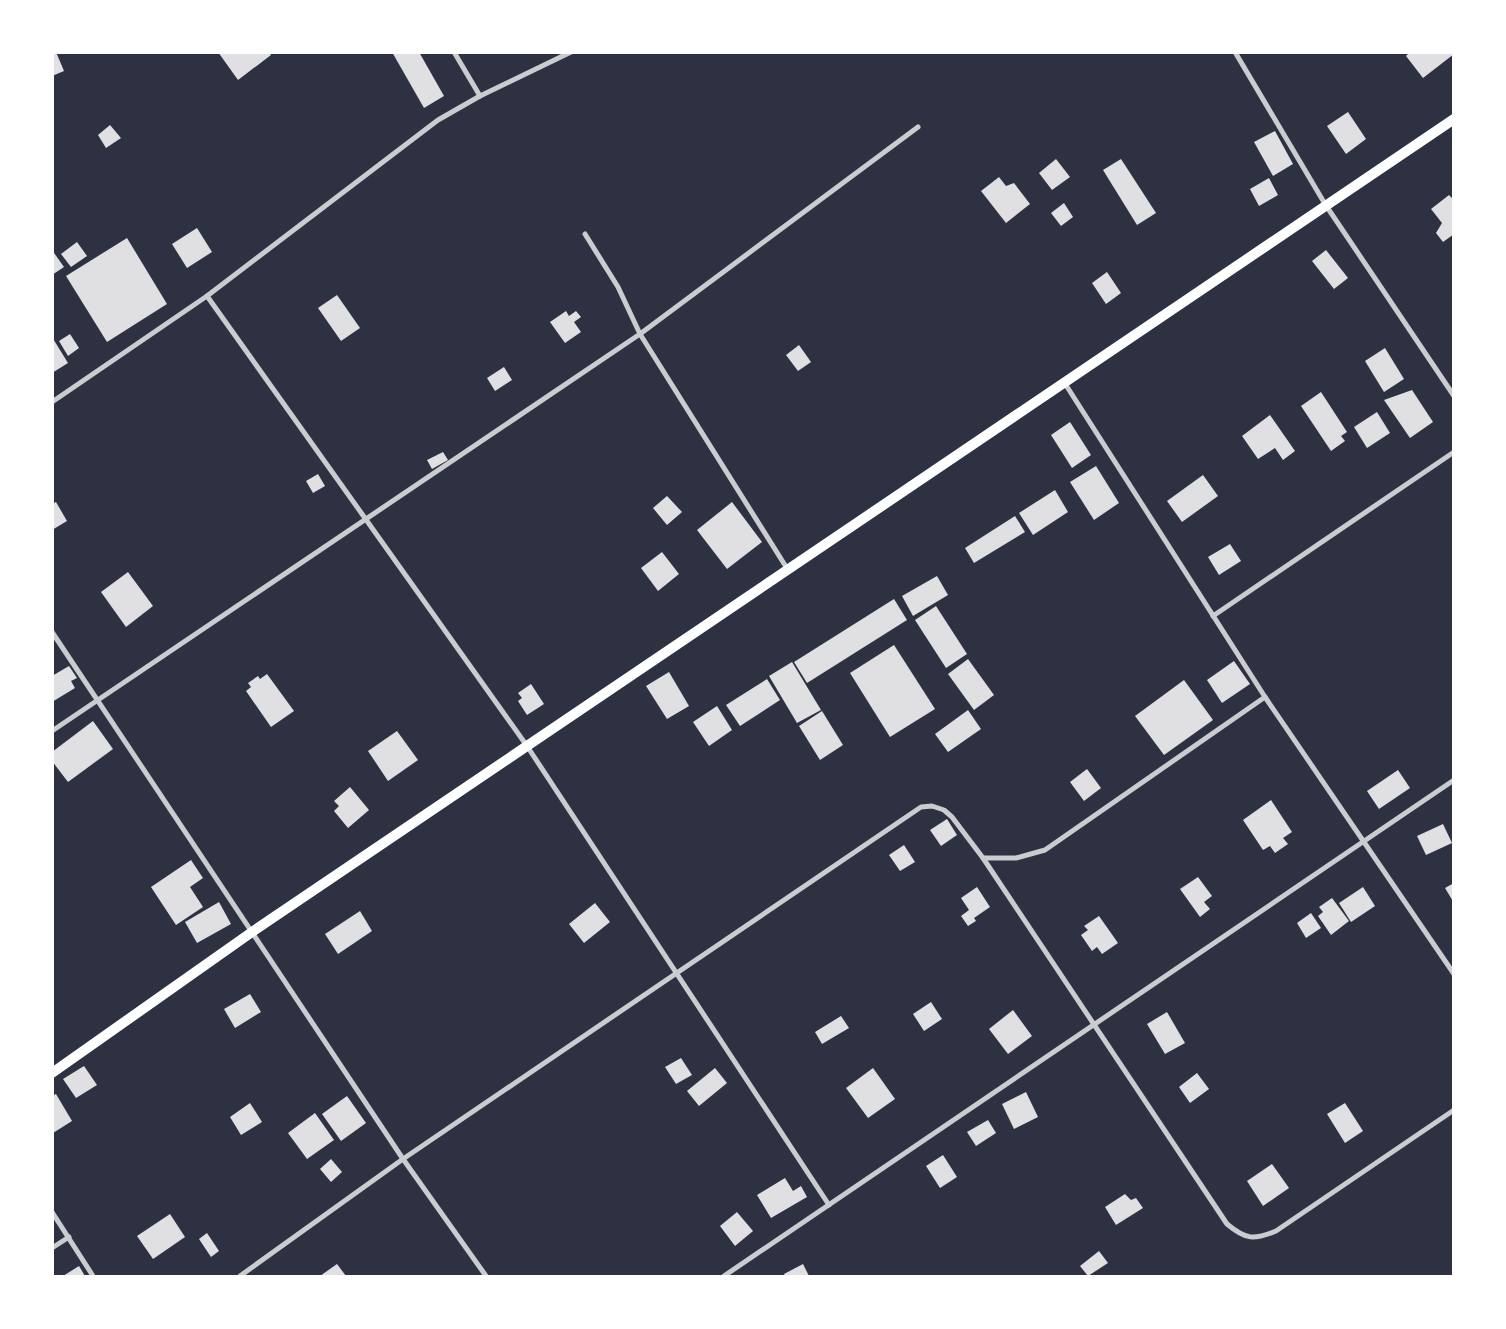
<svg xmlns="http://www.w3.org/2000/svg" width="1506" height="1329" font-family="'PT Sans Narrow',sans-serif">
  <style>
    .building { fill: #e0e0e3 }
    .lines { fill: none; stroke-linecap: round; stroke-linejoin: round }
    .minor { stroke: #caccd0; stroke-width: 5 }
    .secondary { stroke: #fff; stroke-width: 10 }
  </style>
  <rect width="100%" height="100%" fill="#2d3142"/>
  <g class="building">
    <polygon points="56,52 64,71 52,76 52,54"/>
    <polygon points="218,52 269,52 271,55 238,80"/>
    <polygon points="392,52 419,52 444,96 424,108"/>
    <polygon points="1410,52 1452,52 1454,54 1423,78 1406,56"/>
    <polygon points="1348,112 1366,139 1346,154 1327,126"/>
    <polygon points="110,125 121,138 106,148 98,135"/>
    <polygon points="1275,131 1293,164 1273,176 1254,142"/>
    <polygon points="1056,159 1070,177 1052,190 1039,173"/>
    <polygon points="1121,159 1156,213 1137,225 1103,170"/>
    <polygon points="999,177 1006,186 1014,183 1030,204 1006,223 981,191"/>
    <polygon points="1269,178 1278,195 1259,206 1250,189"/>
    <polygon points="1449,195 1454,200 1454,234 1443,242 1436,233 1442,223 1431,209"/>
    <polygon points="1064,203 1073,217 1061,226 1051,213"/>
    <polygon points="197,228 212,252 187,268 172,244"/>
    <polygon points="127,238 167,304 107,342 66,276"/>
    <polygon points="77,242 87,256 71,267 61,254"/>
    <polygon points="52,250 64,267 52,275"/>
    <polygon points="1326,250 1348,278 1334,289 1312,261"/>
    <polygon points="1107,272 1121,293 1106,304 1092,283"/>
    <polygon points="337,295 360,328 341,341 318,308"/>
    <polygon points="566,311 569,316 576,311 581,317 574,322 581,332 565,343 550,322"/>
    <polygon points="70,334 79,348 68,356 59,341"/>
    <polygon points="52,337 68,363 52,373"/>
    <polygon points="799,345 811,362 798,371 786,355"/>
    <polygon points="1385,348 1404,379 1384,392 1365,361"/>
    <polygon points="504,367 512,380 495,391 487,378"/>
    <polygon points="1412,390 1433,422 1410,438 1384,400"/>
    <polygon points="1321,392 1347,432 1341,436 1345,441 1331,451 1301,406"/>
    <polygon points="1377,412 1390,433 1367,448 1354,427"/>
    <polygon points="1270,415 1295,451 1283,460 1275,448 1258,459 1242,436"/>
    <polygon points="1070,422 1091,455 1072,468 1051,435"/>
    <polygon points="443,452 448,460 432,469 427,460"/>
    <polygon points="1096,466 1119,503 1094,520 1070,482"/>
    <polygon points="318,474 325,486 313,493 306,481"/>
    <polygon points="1203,475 1218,496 1182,522 1167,501"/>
    <polygon points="1055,490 1068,512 1033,535 1019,513"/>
    <polygon points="667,496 682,512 667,525 653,508"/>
    <polygon points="56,502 67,521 52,530 52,504"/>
    <polygon points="732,502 762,542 727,569 697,530"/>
    <polygon points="1015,516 1025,532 974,563 965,548"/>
    <polygon points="1230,544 1241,561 1219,575 1208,557"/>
    <polygon points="662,552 679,574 658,591 641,568"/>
    <polygon points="128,572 153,606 126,627 101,592"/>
    <polygon points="937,576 948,595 913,616 902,596"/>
    <polygon points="894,599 907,620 807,683 794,662"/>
    <polygon points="936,606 967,654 946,668 915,620"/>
    <polygon points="894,645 935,709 890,737 850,673"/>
    <polygon points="968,659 994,695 974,710 948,674"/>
    <polygon points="1234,661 1250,684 1222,703 1207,680"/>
    <polygon points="792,662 821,710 797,723 769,676"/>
    <polygon points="69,666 77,678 71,681 75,688 52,702 52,676"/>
    <polygon points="669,672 689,706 667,719 646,686"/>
    <polygon points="267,674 294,711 271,727 246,691 251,687 248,683 258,676 260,679"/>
    <polygon points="767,679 780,700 740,726 726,705"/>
    <polygon points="1184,680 1213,720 1164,755 1135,716"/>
    <polygon points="531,684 544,704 527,715 518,701 522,698 518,693"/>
    <polygon points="717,706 732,730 709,746 693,722"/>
    <polygon points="968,710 981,729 948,752 935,734"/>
    <polygon points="822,711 843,745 820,760 799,726"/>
    <polygon points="93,721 113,749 68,782 52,761 52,752"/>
    <polygon points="397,731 418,760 388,781 368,751"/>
    <polygon points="1087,769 1101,788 1084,801 1070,782"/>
    <polygon points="1398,770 1410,788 1379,809 1367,791"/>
    <polygon points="350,787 369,810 348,828 334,811 339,806 334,801"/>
    <polygon points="1271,800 1292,832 1283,838 1288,844 1275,853 1270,846 1263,850 1243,820"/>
    <polygon points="947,819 957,835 941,846 930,830"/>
    <polygon points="1443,824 1452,843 1426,855 1417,836"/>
    <polygon points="904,845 915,862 900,871 889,855"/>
    <polygon points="191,860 203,878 190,887 203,907 176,925 151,887"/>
    <polygon points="1198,877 1212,896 1204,902 1210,909 1200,917 1180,889"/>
    <polygon points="1454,883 1454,903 1445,888"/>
    <polygon points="977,887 990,907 974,918 976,921 968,926 961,916 969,910 961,898"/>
    <polygon points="1363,887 1375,906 1351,922 1339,903"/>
    <polygon points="1332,898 1349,921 1331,935 1318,916 1323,912 1319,907"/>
    <polygon points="219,902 231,924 197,943 185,922"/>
    <polygon points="595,903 610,922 584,943 569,924"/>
    <polygon points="360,911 372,931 338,954 325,934"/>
    <polygon points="1311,913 1321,928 1306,938 1297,923"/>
    <polygon points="1099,916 1118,943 1102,954 1097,947 1092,951 1081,935 1088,930 1084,926"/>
    <polygon points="250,994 261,1012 235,1028 224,1009"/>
    <polygon points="931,1002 942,1019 924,1031 913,1014"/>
    <polygon points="1013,1010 1032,1036 1008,1054 989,1029"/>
    <polygon points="1167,1012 1185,1043 1165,1054 1147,1024"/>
    <polygon points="841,1016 849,1028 822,1044 815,1032"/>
    <polygon points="681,1058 692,1075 676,1084 665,1067"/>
    <polygon points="84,1066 97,1085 76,1098 63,1079"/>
    <polygon points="715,1068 727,1083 699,1106 687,1091"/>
    <polygon points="873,1068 895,1099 868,1118 846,1088"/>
    <polygon points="1197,1073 1209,1089 1190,1103 1179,1087"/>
    <polygon points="1026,1092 1038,1117 1014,1129 1002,1104"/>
    <polygon points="56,1094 72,1121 53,1133 52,1096"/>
    <polygon points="347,1096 366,1123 341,1141 322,1114"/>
    <polygon points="250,1103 262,1122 241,1135 230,1117"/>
    <polygon points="1345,1103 1363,1131 1345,1143 1327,1114"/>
    <polygon points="315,1113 334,1140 307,1159 288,1133"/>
    <polygon points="988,1120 996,1133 976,1146 967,1132"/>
    <polygon points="943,1155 957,1177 940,1188 926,1166"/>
    <polygon points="331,1159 342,1172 331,1182 320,1169"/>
    <polygon points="1272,1164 1289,1188 1263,1206 1247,1181"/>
    <polygon points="785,1178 793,1191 801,1186 807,1197 771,1218 757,1195"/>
    <polygon points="1125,1194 1131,1200 1136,1198 1143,1208 1116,1225 1105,1207"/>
    <polygon points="737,1212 753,1231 735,1246 720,1226"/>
    <polygon points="170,1214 185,1237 153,1259 137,1236"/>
    <polygon points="207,1233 219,1251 211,1257 199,1239"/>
    <polygon points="1099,1251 1108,1263 1088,1276 1080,1266"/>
    <polygon points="337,1264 346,1276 320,1276"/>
    <polygon points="803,1264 809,1276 785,1276 784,1274"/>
    <polygon points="79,1266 85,1276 63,1276"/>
  </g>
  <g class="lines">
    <g class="minor">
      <polyline points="454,52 480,96"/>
      <polyline points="1235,52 1325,204 1454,396"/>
      <polyline points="585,234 618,287 640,334 788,570"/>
      <polyline points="207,296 527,746 829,1205"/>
      <polyline points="1064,382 1265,697 1454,974"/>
      <polyline points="52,402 207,296 438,120 480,96 571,52"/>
      <polyline points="1213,616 1454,452"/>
      <polyline points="52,632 403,1159 486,1276"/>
      <polyline points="52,731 640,334 918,127"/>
      <polyline points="983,858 1016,858 1045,850 1265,697"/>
      <polyline points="52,1212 93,1276"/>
      <polyline points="52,1248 69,1237"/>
      <path d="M240,1276l163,-117 518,-352 11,-1 12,4 8,7 31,41 244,366c19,16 27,16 49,7l178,-121"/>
      <polyline points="724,1276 1454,780"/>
    </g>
    <polyline class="secondary" points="52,1073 252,932 1454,119"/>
  </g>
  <rect width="1506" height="1329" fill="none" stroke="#ffffff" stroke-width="108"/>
</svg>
